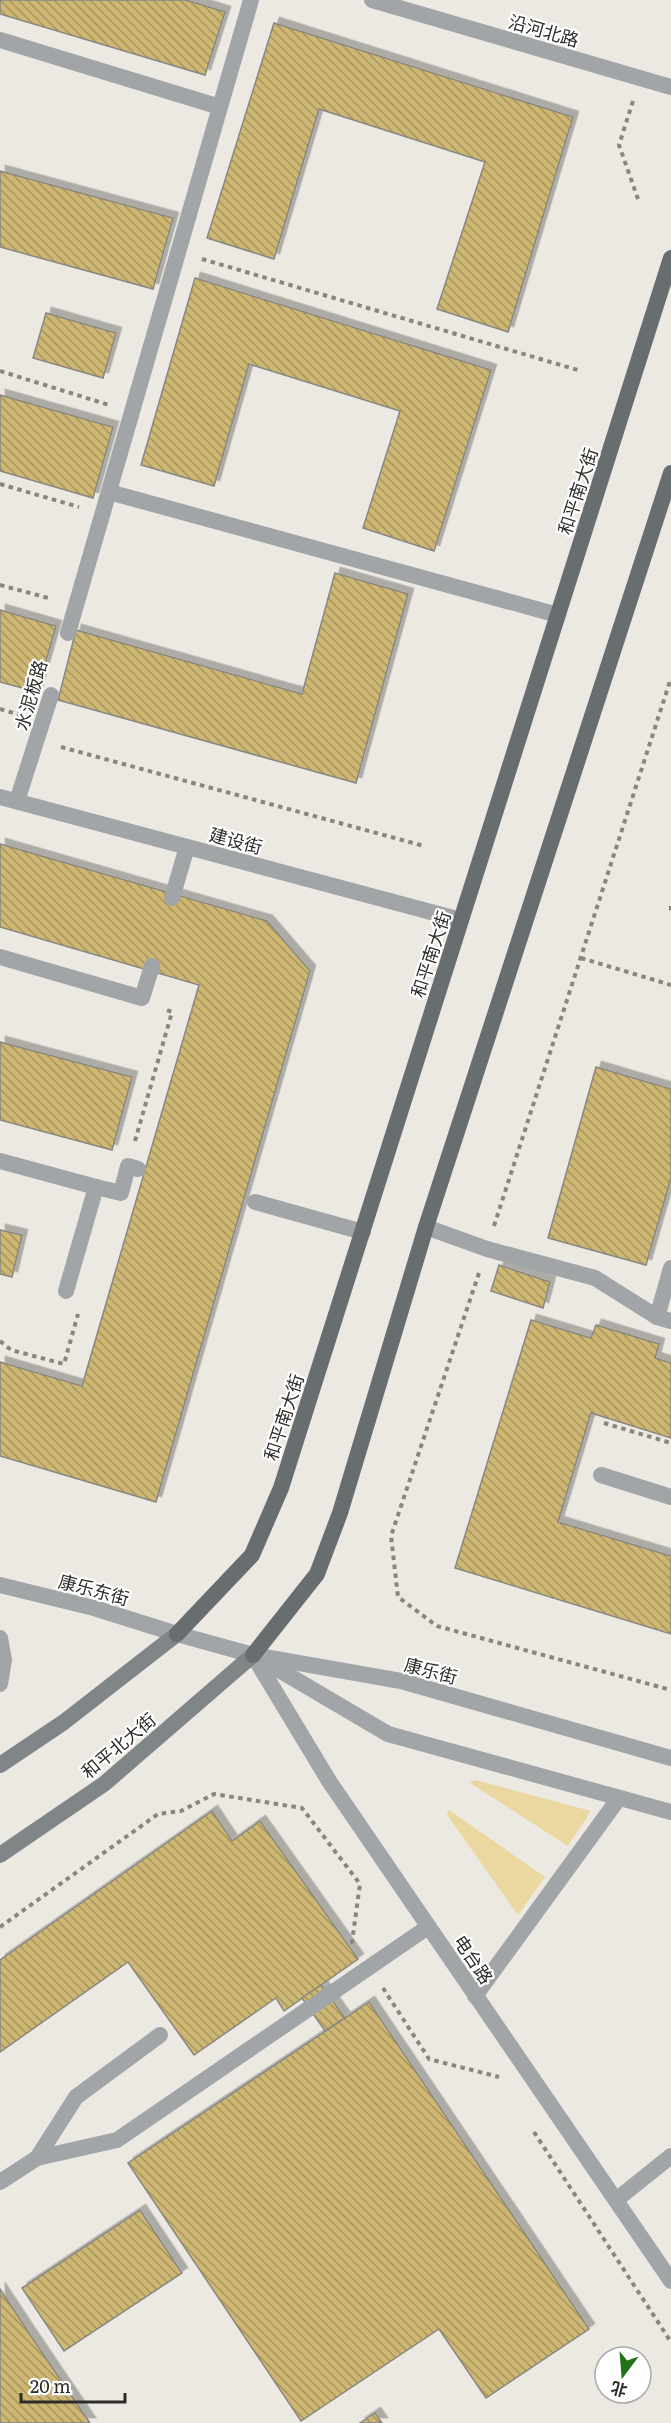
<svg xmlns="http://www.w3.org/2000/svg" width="671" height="2423" font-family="Literata,'Noto Sans SC',serif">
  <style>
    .green { fill: #ebd8a0 }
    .building { fill: url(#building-back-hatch); stroke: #898781; stroke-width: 1.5; filter: url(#shadow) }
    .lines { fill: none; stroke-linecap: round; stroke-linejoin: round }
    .path { stroke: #878681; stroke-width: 4; stroke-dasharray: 4.5 4.5; stroke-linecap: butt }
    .service { stroke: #a2a5a7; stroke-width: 16 }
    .minor { stroke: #a2a5a7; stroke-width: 16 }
    .tertiary { stroke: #a2a5a7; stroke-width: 16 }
    .secondary { stroke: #808587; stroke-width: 16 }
    .primary { stroke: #686d70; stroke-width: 16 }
    .labels { text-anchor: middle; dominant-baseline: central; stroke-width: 4.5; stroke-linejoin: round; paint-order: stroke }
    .street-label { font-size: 18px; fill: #2c2c29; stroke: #fff }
  </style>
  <defs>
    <pattern id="building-back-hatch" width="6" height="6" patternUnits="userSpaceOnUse" patternTransform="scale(1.5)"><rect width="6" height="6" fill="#ceb772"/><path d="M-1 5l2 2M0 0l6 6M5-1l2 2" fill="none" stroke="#a7955e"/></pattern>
    <filter id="shadow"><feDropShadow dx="5.5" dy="-5.5" stdDeviation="0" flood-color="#0004"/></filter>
  </defs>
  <rect width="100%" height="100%" fill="#ebe9e2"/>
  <g class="green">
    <polygon points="475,1780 591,1811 568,1846 470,1783"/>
    <polygon points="449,1810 545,1877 518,1915 447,1815"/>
  </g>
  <g class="building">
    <polygon points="0,0 186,0 225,12 205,75 0,14"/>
    <polygon points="274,23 573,117 508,332 437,309 485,162 319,109 274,259 207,238"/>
    <polygon points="0,171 173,218 153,289 0,247"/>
    <polygon points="195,278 491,370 434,551 363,528 400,411 249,364 214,486 141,465"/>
    <polygon points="46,313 116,333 103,378 33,358"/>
    <polygon points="0,395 113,427 93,498 0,471"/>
    <polygon points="335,573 408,594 356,783 58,700 76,630 302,694"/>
    <polygon points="0,610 56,626 37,692 0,682"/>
    <polygon points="0,844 267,921 310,971 156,1502 0,1456 0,1362 82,1386 199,985 0,927"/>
    <polygon points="0,1042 132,1077 112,1150 0,1120"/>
    <polygon points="596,1067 671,1089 671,1178 646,1265 548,1238"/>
    <polygon points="0,1230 22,1235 12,1277 0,1274"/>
    <polygon points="499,1265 550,1282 543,1308 491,1291"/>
    <polygon points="531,1320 591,1338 596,1325 659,1344 655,1358 671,1363 671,1438 591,1413 558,1522 671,1556 671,1634 455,1568"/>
    <polygon points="212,1811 232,1841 260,1821 358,1959 284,2011 276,1998 194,2055 128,1962 0,2052 0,1960"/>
    <polygon points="321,1985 345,2018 325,2031 302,1998"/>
    <polygon points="369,2002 589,2329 486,2398 439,2329 301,2421 128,2163"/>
    <polygon points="140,2210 182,2273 64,2351 22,2288"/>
    <polygon points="0,2289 33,2339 90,2423 0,2423"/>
    <polygon points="375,2413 382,2423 360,2423"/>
  </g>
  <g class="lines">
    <g class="path">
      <polyline points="633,101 619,145 638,199"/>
      <polyline points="202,259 581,371"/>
      <polyline points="0,371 109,405"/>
      <polyline points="0,484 79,507"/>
      <polyline points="0,585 52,599"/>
      <polyline points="0,709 20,715"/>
      <polyline points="61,747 424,846"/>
      <polyline points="671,906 671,911"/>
      <polyline points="581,958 671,985"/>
      <polyline points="135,1141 172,1012 164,1009"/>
      <polyline points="494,1226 671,678"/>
      <polyline points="479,1273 391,1536 398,1597 437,1626 671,1690"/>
      <polyline points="0,1341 11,1350 64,1364 78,1314"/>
      <polyline points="604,1423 671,1443"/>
      <polyline points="0,1927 158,1814 181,1811 214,1794 302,1808 360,1884 352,1942 355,1946"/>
      <polyline points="383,1988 429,2059 499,2077"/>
      <polyline points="534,2132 671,2342"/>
    </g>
    <g class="service">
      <polyline points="17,801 51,695"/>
      <polyline points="172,898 187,847"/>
      <polyline points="0,957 142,998 152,966"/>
      <polyline points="0,1161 96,1187 66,1291"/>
      <polyline points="96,1187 121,1193 128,1166 138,1169"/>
      <polyline points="255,1202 363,1232"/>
      <polyline points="657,1317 671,1268"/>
      <polyline points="601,1475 671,1497"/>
      <polyline points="0,1638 4,1660 0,1684"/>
      <polyline points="37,2158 117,2140 428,1927"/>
      <polyline points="0,2182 37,2158 76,2097 160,2035"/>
      <polyline points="616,2200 671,2156"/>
    </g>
    <g class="minor">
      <polyline points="372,0 671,87"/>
      <polyline points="0,40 220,107"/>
      <polyline points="109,492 558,615"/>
      <polyline points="68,633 251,0"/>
      <polyline points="0,797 461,920"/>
      <polyline points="426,1227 487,1249 595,1278 657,1317 671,1321"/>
    </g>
    <g class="tertiary">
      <polyline points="0,1585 94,1608 177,1634 253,1655 401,1681 671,1758"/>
      <polyline points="253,1655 329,1781 671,2281"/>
      <polyline points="264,1661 388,1734 671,1812"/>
      <polyline points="475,1996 619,1798"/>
    </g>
    <g class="secondary">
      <polyline points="0,1765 64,1722 177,1634"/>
      <polyline points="0,1855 104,1784 253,1655"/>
    </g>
    <g class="primary">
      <polyline points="177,1634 252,1555 281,1488 671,258"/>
      <polyline points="253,1655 317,1574 340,1513 426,1227 671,473"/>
    </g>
  </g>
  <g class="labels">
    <g class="street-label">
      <text transform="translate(544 30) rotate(16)">沿河北路</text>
      <text transform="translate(577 491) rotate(-72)">和平南大街</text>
      <text transform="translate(30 695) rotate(-74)">水泥板路</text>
      <text transform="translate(236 840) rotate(15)">建设街</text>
      <text transform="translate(430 954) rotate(-72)">和平南大街</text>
      <text transform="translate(283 1417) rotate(-72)">和平南大街</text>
      <text transform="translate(94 1589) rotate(15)">康乐东街</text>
      <text transform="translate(431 1670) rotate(15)">康乐街</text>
      <text transform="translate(118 1745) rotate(-40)">和平北大街</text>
      <text transform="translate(474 1959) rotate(56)">电台路</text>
    </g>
  </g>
  <g transform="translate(623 2375) rotate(196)"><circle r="28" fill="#ffffff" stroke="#ababa9" stroke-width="1.5"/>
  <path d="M0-4.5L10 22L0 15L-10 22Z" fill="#227219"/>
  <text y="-9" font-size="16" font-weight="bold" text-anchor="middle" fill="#2c2c29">北</text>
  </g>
  <path d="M21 2393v9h104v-9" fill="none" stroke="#2c2c29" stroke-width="3"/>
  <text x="30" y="2393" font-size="18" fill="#2c2c29" stroke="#ffffff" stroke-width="4.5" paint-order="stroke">20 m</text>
</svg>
